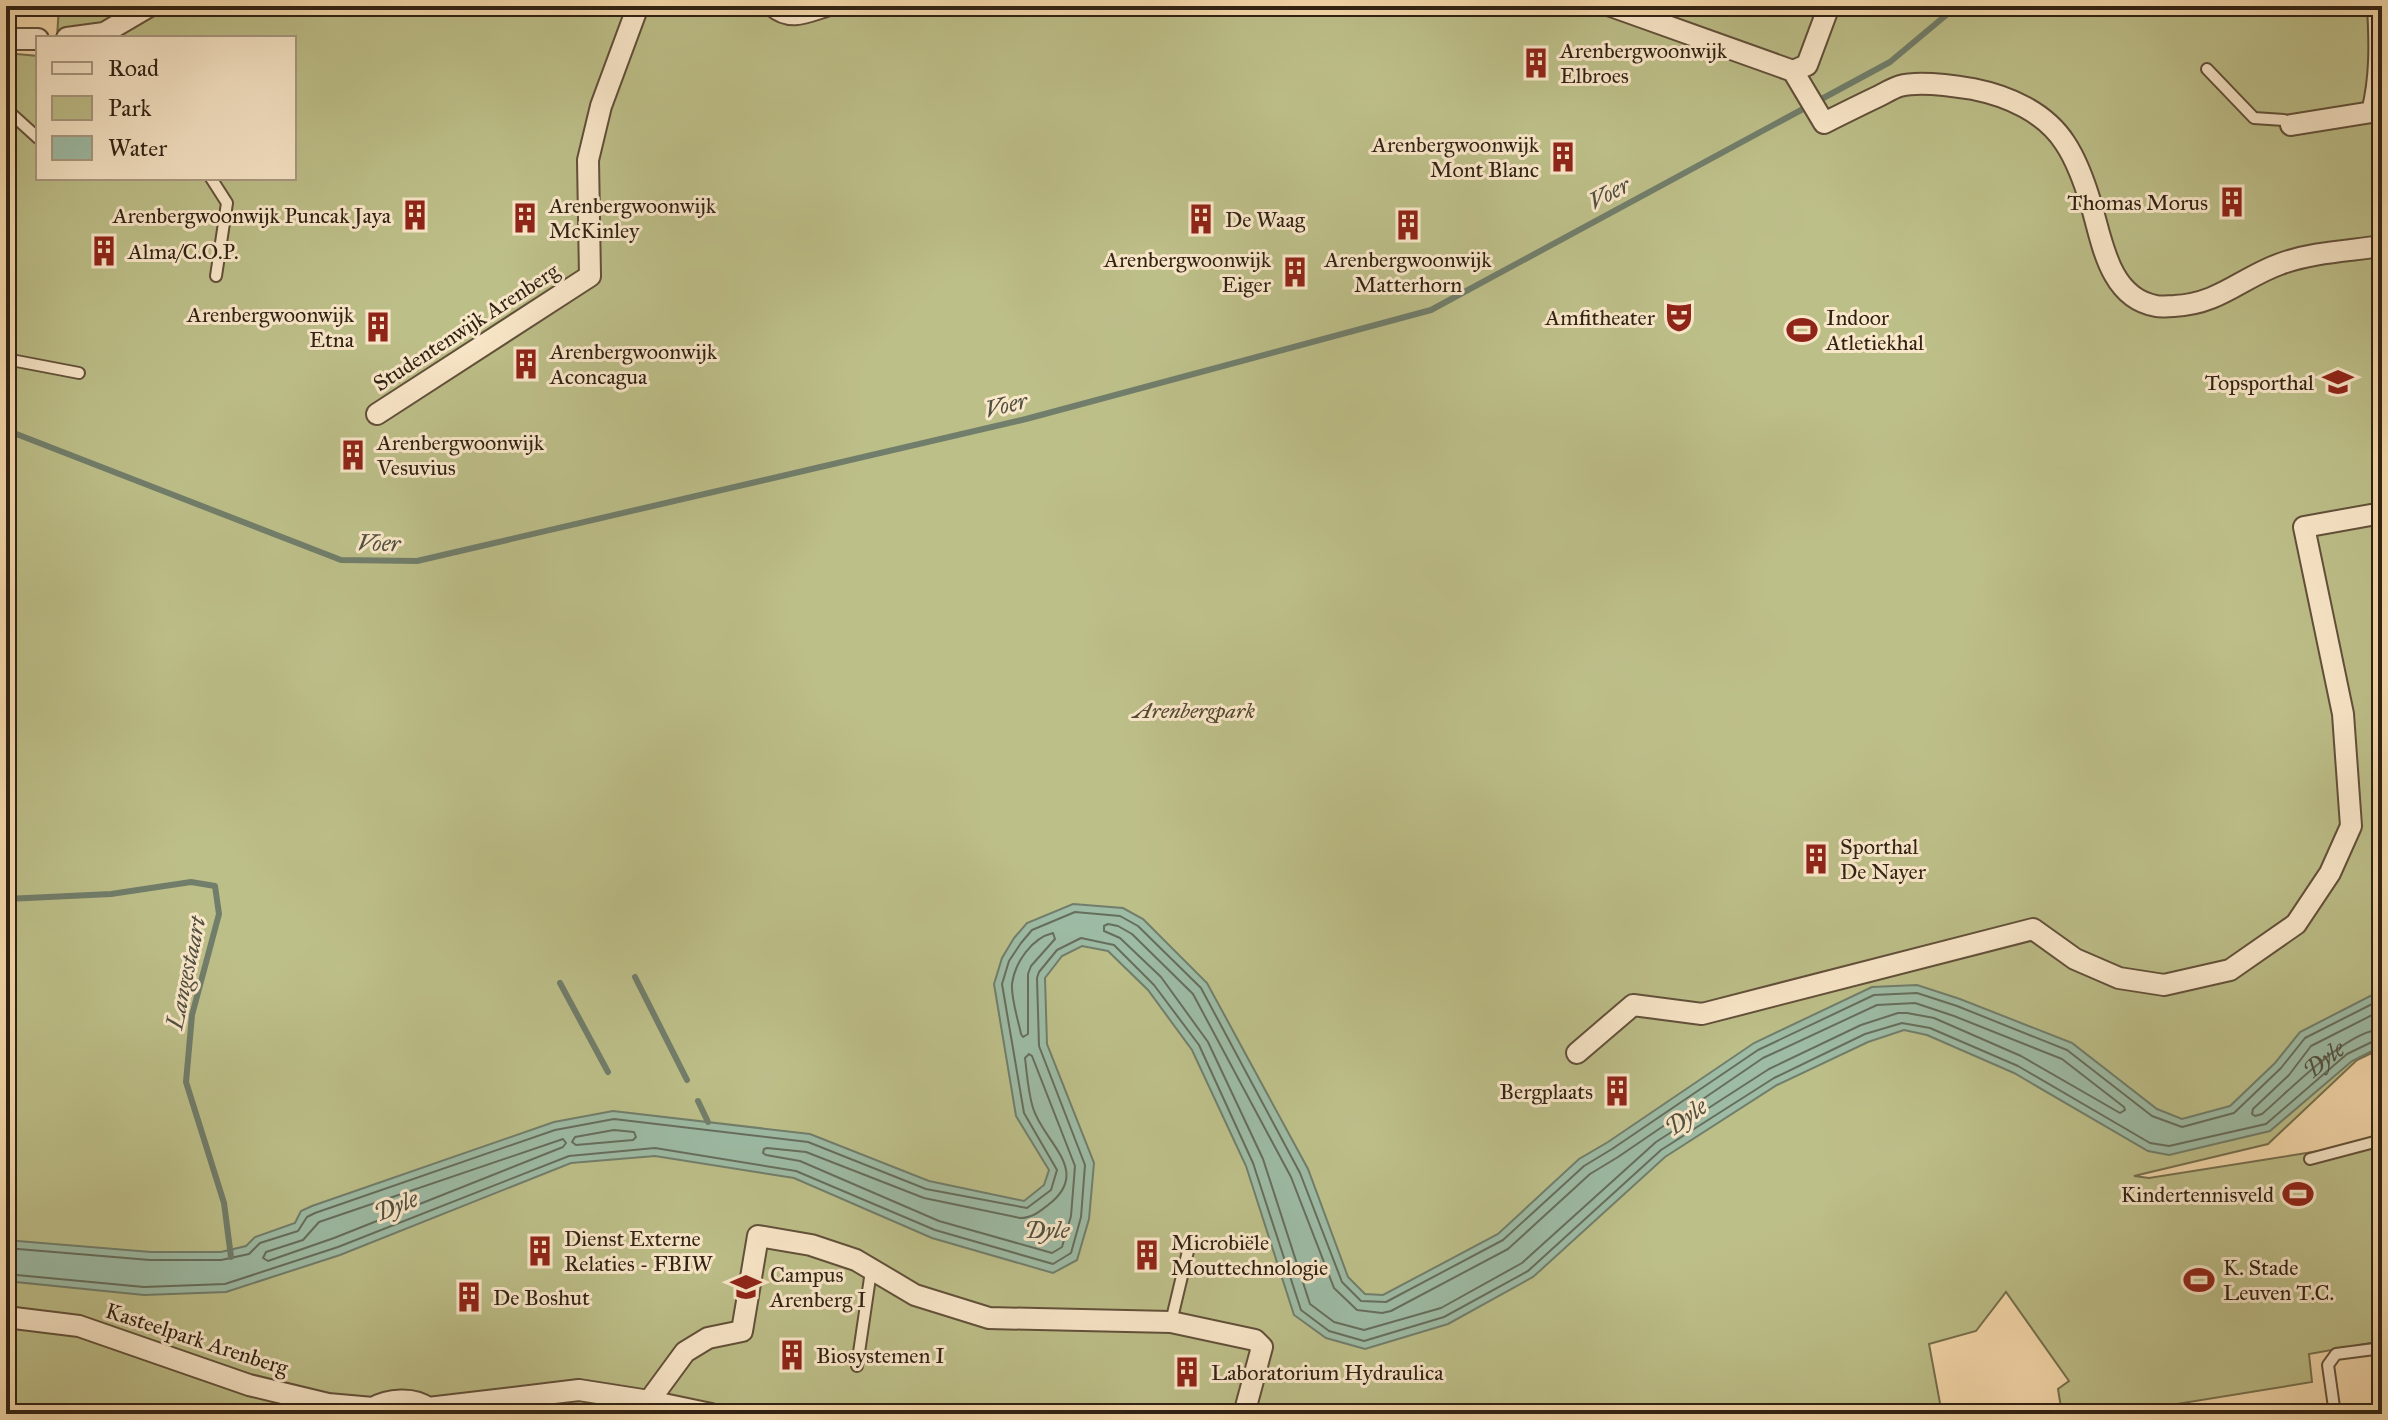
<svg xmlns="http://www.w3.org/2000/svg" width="2388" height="1420" font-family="'IM FELL Great Primer',serif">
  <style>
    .green { fill: #bdbf89; stroke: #76704e; stroke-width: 2 }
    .water { fill: #9dbba5; stroke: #717e6b; stroke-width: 2 }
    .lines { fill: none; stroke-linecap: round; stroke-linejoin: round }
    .shore { stroke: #666e5c; stroke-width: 2 }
    .stream { stroke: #717e6b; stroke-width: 6 }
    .lane-casing { stroke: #62503a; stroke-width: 14 }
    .street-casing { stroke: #62503a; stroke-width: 24 }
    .lane { stroke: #f9e7c9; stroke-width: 10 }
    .street { stroke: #f9e7c9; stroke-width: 20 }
    .labels { text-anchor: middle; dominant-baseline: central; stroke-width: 6; stroke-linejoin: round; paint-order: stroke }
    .poi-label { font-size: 22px; fill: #302214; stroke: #f9e7c9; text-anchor: start }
    .street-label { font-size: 22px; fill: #302214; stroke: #f9e7c9 }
    .park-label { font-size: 22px; font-style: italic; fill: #534931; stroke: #f9e7c9 }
    .water-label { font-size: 24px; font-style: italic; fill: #515040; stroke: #f9e7c9 }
  </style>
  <rect width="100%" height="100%" fill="#f6daac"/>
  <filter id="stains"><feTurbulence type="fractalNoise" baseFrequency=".0025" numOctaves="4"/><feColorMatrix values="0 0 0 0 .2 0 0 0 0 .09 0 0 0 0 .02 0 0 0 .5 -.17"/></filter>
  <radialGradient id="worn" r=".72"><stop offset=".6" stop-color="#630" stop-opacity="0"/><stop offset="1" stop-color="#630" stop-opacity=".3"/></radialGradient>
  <polygon class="green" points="59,6 2382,6 2382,1048 2357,1060 2268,1144 2134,1176 2149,1178 2382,1141 2382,1341 2309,1354 2312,1382 2127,1412 2127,1414 2062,1414 2058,1389 2069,1381 2006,1292 1976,1331 1929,1344 1942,1414 6,1414 6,53 38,56 38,178 294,178 294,38 57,38"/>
  <polygon class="water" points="1073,904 1123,908 1143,919 1207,983 1308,1169 1348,1277 1365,1294 1383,1295 1498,1234 1579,1159 1608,1142 1754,1043 1872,987 1917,985 1960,999 2072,1043 2157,1109 2182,1119 2230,1106 2275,1063 2300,1032 2382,990 2382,1046 2352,1061 2270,1131 2169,1155 2148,1151 2014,1073 1927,1035 1904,1030 1868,1042 1777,1085 1665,1157 1533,1277 1448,1324 1365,1349 1326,1338 1294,1315 1246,1166 1192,1050 1148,990 1108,951 1082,946 1062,956 1045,978 1047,1044 1094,1163 1089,1219 1077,1260 1053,1273 932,1238 794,1178 655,1156 571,1163 340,1255 226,1292 144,1295 6,1281 6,1240 151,1252 221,1252 246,1246 255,1237 295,1223 301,1211 312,1206 554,1122 613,1111 810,1134 929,1181 1024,1201 1044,1185 1049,1170 1016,1116 994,984 1002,958 1014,938 1027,923"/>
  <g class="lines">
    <g class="shore">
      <polygon points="1108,924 1118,926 1132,934 1193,994 1291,1177 1334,1288 1357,1310 1382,1313 1391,1311 1508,1249 1590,1174 1618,1157 1763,1058 1877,1005 1915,1003 1954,1016 2062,1059 2124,1107 2125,1110 2120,1113 2021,1056 1934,1018 1907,1013 1898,1013 1861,1025 1769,1069 1656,1142 1522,1263 1441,1308 1364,1330 1334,1322 1310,1304 1263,1159 1208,1042 1161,977 1120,938 1104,931 1104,926"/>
      <path d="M1053,933l2,6 -24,27 -3,8v60l-5,3 -2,-3c-3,-15 -10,-35 -9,-50 3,-22 20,-46 41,-51z"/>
      <path id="s1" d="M2382,1010l-71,36 -22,29 -36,34 -1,5 3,2 7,-2c28,-24 84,-83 120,-85"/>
      <path d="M1029,1054l3,2 43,110 -4,50 -9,31 -10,6 -113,-32 -139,-60 -34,-6 -3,-2 1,-4 3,-1 39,4 118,46 96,20c12,0 19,-6 28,-13 45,-34 -5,-63 -15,-97 -5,-16 -6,-34 -8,-50z"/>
      <polygon points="614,1130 634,1132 636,1137 633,1140 576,1145 572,1142 575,1137"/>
      <polygon points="563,1139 566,1143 563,1147 334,1238 268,1261 263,1258 266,1252 303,1240 319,1222"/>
      <polyline points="6,1248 150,1260 221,1260 249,1254 260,1243 298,1231 307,1217 315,1213 555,1130 614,1119 808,1142 926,1189 1027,1208 1051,1190 1057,1170 1024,1113 1002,984 1009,961 1021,943 1032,930 1075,912 1120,916 1138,926 1201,988 1300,1173 1342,1282 1361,1301 1386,1302 1503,1240 1584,1166 1612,1149 1758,1050 1874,995 1917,993 1957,1006 2067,1050 2152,1116 2182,1127 2234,1113 2281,1068 2305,1038 2382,999"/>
      <polyline points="6,1274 144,1287 225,1284 338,1247 569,1156 655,1148 796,1171 935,1230 1053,1264 1071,1253 1081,1217 1085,1165 1039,1046 1037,978 1039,972 1057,950 1081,938 1114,945 1154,985 1199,1045 1253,1163 1301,1310 1329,1331 1364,1341 1444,1317 1528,1271 1661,1150 1774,1078 1865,1034 1902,1023 1930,1028 2018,1066 2150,1143 2169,1146 2266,1124 2347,1054 2376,1040 2382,1039"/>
    </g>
    <g class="stream">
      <polyline points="6,430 341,560 417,561 1026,419 1431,310 1890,62 1957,6"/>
      <polyline points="6,899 111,894 191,882 215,886 219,914 192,1015 186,1082 224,1203 231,1257"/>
      <polyline points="635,977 687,1080"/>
      <polyline points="560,983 608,1072"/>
      <polyline points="698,1101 708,1122"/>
    </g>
    <g class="lane-casing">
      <g id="lane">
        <polyline points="2207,69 2254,118 2284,120 2291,125"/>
        <polyline points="6,109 38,138"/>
        <polyline points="211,178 227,203 216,276"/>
        <polyline points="6,359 79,373"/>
        <polyline points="2310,1159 2382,1140"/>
        <polyline points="1171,1322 1188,1251"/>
        <polyline points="857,1366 871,1271"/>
        <polyline points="2335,1414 2328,1365 2336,1354 2382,1348"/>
      </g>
    </g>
    <g class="street-casing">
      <g id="street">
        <path d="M773,6c17,15 34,6 53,0"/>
        <path d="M1611,6l182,65 31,52c18,-9 36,-18 55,-27 6,-3 14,-8 21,-10 18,-5 55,0 73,3 35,7 72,23 92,54 12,18 20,41 26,61 11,37 18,94 65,102 5,1 13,0 18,0 45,-2 67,-28 106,-42 32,-12 69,-13 102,-18"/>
        <polyline points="67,38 104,33 150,6"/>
        <polyline points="6,39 38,39"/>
        <polyline points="1793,71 1807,65 1829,6"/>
        <path d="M2291,125l81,-13c9,-34 8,-71 6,-106"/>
        <polyline points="377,414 590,276 588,160 601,106 638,6"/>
        <polyline points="1577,1053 1633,1005 1702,1014 2033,929 2075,959 2119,978 2164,985 2230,970 2296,924 2330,873 2351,826 2343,714 2304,527 2382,513"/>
        <polyline points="6,1317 79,1326 249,1385 328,1404 373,1408 383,1414 392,1414"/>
        <path d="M373,1408c15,-9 41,-11 55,0"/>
        <polyline points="421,1414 428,1408 579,1390 649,1401 711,1414"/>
        <polyline points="656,1414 649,1401 685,1352 708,1338 742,1331 758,1236 811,1245 856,1260 915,1295 989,1318 1171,1322 1255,1340 1262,1347 1244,1414"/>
      </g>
    </g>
    <use href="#lane" class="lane"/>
    <use href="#street" class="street"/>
  </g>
  <defs>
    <g id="building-bare" transform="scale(2.4)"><path d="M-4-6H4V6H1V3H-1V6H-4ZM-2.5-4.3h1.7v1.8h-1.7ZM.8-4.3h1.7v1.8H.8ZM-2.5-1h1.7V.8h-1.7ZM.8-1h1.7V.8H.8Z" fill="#8f2418" stroke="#f9e7c9" stroke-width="2.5" paint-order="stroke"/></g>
    <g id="theatre-bare" transform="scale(2.4)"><path d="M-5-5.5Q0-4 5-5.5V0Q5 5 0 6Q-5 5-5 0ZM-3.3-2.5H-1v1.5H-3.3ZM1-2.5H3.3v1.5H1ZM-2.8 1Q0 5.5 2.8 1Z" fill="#8f2418" stroke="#f9e7c9" stroke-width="2.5" paint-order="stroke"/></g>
    <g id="stadium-bare" transform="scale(2.4)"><path d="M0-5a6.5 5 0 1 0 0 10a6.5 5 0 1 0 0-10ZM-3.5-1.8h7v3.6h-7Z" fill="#8f2418" stroke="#f9e7c9" stroke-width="2.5" paint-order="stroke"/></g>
    <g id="university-bare" transform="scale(2.4)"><path d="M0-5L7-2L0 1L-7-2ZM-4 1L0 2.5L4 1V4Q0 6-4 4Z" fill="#8f2418" stroke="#f9e7c9" stroke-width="2.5" paint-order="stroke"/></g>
  </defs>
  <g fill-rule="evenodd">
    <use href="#building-bare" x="1536" y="63"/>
    <use href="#building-bare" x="1563" y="157"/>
    <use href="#building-bare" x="2232" y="202"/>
    <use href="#building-bare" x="415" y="215"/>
    <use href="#building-bare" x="525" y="218"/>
    <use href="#building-bare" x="1201" y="219"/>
    <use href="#building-bare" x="1408" y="225"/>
    <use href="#building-bare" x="104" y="251"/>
    <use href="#building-bare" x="1295" y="272"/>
    <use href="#theatre-bare" x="1679" y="317"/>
    <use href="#building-bare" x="378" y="327"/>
    <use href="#stadium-bare" x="1802" y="330"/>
    <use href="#building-bare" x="526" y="364"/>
    <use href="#university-bare" x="2338" y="382"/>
    <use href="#building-bare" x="353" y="455"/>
    <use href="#building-bare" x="1816" y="859"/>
    <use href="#building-bare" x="1617" y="1091"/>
    <use href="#stadium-bare" x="2298" y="1194"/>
    <use href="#building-bare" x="540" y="1251"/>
    <use href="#building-bare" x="1147" y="1255"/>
    <use href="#stadium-bare" x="2199" y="1280"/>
    <use href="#university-bare" x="746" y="1287"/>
    <use href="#building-bare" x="469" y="1297"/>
    <use href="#building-bare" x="792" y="1355"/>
    <use href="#building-bare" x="1187" y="1372"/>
  </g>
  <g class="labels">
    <g class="poi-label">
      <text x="1560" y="50">Arenbergwoonwijk<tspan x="1560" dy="25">Elbroes</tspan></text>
      <text x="1539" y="144" text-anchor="end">Arenbergwoonwijk<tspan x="1539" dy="25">Mont Blanc</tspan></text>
      <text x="2208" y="202" text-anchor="end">Thomas Morus</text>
      <text x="549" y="205">Arenbergwoonwijk<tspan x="549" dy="25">McKinley</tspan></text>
      <text x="391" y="215" text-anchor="end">Arenbergwoonwijk Puncak Jaya</text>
      <text x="1225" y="219">De Waag</text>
      <text x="128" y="251">Alma/C.O.P.</text>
      <text x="1271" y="259" text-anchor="end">Arenbergwoonwijk<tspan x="1271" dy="25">Eiger</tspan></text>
      <text x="1408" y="259" text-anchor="middle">Arenbergwoonwijk<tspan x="1408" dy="25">Matterhorn</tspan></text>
      <text x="354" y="314" text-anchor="end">Arenbergwoonwijk<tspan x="354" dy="25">Etna</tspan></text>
      <text x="1655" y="317" text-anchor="end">Amfitheater</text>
      <text x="1826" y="317">Indoor<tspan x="1826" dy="25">Atletiekhal</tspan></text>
      <text x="550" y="351">Arenbergwoonwijk<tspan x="550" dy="25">Aconcagua</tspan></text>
      <text x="2314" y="382" text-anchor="end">Topsporthal</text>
      <text x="377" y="442">Arenbergwoonwijk<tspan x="377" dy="25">Vesuvius</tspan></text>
      <text x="1840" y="846">Sporthal<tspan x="1840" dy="25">De Nayer</tspan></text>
      <text x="1593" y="1091" text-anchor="end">Bergplaats</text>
      <text x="2274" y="1194" text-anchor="end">Kindertennisveld</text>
      <text x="564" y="1238">Dienst Externe<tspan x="564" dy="25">Relaties - FBIW</tspan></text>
      <text x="1171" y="1242">Microbiële<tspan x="1171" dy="25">Mouttechnologie</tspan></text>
      <text x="2223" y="1267">K. Stade<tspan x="2223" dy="25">Leuven T.C.</tspan></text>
      <text x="770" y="1274">Campus<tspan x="770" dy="25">Arenberg I</tspan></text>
      <text x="493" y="1297">De Boshut</text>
      <text x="816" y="1355">Biosystemen I</text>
      <text x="1211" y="1372">Laboratorium Hydraulica</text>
    </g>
    <g class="street-label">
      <text transform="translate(466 327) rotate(-33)">Studentenwijk Arenberg</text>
      <text transform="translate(197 1339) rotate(18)">Kasteelpark Arenberg</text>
    </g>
    <g class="park-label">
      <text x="1194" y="710">Arenbergpark</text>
    </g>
    <g class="water-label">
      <text transform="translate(1609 193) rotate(-28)">Voer</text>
      <text transform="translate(1006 405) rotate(-14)">Voer</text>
      <text transform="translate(379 543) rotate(1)">Voer</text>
      <text transform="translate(186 973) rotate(-78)">Langestaart</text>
      <text stroke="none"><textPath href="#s1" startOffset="264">Dyle</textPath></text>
      <text transform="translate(1686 1117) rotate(-36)">Dyle</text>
      <text transform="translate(396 1206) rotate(-22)">Dyle</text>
      <text x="1047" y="1230">Dyle</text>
    </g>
  </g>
  <rect width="2388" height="1420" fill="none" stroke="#f6daac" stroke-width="32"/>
  <rect x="8" y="8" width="2372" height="1404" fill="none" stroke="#302214" stroke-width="4"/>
  <rect x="16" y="16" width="2356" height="1388" fill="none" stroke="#302214" stroke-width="2"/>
  <rect x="36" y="36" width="260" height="144" fill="#f9e7c9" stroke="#a99881" stroke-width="2"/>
  <rect x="52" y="62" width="40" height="12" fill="#f9e7c9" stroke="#a99881" stroke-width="2"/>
  <text x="108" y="76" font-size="24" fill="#302214">Road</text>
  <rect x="52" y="96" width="40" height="24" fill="#bdbf89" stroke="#a99881" stroke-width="2"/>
  <text x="108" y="116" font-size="24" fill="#302214">Park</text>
  <rect x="52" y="136" width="40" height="24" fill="#9dbba5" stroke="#a99881" stroke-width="2"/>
  <text x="108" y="156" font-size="24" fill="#302214">Water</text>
  <rect width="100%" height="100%" filter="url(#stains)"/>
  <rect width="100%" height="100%" fill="url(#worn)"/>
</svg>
